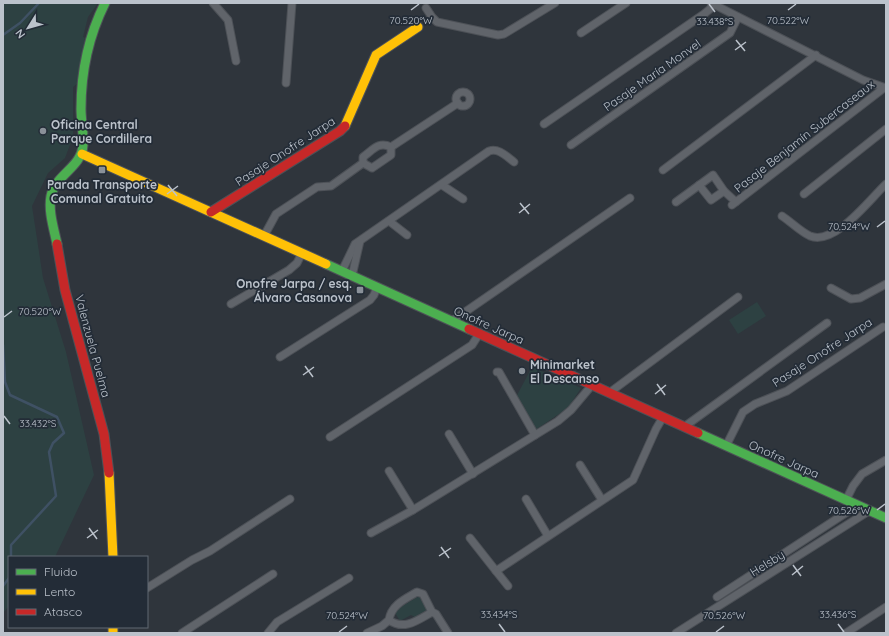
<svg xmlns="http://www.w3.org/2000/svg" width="889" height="636" font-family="Quicksand,sans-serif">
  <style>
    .green { fill: #2d4142 }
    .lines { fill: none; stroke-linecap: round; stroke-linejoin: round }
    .stream { stroke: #3f5164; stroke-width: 2.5 }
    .street-casing { stroke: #4d5157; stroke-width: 9 }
    .fast-casing { stroke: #4d5157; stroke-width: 11 }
    .slow-casing { stroke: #4d5157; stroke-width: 11 }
    .jam-casing { stroke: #4d5157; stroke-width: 11 }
    .street { stroke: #60646a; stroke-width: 7 }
    .fast { stroke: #4caf50; stroke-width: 9 }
    .slow { stroke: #ffc107; stroke-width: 9 }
    .jam { stroke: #c62828; stroke-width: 9 }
    .ticks { fill: none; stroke: #bbc2cb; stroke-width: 1.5 }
    .poi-dot { fill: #8a9199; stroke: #232c37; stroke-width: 1.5 }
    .labels { text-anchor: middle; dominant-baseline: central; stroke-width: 3.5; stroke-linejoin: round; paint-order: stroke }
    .street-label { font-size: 12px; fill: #bbc2cb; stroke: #232c37 }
    .poi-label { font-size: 12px; font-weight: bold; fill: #bbc2cb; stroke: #232c37; text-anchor: start }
    .ticks-label { font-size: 10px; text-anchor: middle; fill: #bbc2cb; stroke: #232c37; stroke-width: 3.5; stroke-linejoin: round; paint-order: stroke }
  </style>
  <rect width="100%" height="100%" fill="#2f353c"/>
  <g class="green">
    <polygon points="3,3 98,3 88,17 83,37 85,38 79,82 73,87 73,137 65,158 48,173 32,206 43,278 66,352 94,475 55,557 9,557 9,606 3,613"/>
    <polygon points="757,302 766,316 738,334 729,320"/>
    <polygon points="532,367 581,388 568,408 535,430 516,397"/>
    <polygon points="419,596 427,610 415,617 411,615 400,621 394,611"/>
  </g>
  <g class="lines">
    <g class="stream">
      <polyline points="3,35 20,23 39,3"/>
      <polyline points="3,345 5,382 10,395 57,417 64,433 53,443 49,452 56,496 11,545 11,557"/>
      <polyline points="3,586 9,578"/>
    </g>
    <g class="street-casing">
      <g id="street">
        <polyline points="213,3 228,20 236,61"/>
        <polyline points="711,3 863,80 886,88"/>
        <polyline points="426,8 432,17 437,22 498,35 504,34 555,3"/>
        <polyline points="581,33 626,3"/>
        <polyline points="286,83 292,3"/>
        <circle cx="463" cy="99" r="7"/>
        <polyline points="544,124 704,14 710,9 713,4"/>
        <polyline points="571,145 730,33 738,17"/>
        <polyline points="391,147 458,103"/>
        <polyline points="363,163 372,168 391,155 391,147"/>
        <polyline points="663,170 816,55"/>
        <polyline points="442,185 463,199"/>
        <polyline points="699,185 711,200 724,191"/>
        <polyline points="804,194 886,129"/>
        <polyline points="676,202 713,175 724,191 736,202"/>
        <polyline points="732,205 884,88"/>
        <path d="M782,216c9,6 19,16 28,20 25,10 59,-36 76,-52"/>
        <polyline points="389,221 407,235"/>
        <path d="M264,236l12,-22 41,-27 14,-1 32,-23v-6c10,-7 15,-16 28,-10"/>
        <path d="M342,271l13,-27 134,-93c10,-3 17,5 25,11"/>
        <polyline points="352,276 360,241"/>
        <polyline points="831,288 851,299 860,298 886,284"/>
        <polyline points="231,304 289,270 297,263 302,253"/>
        <polyline points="452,321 630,198"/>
        <polyline points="280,357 370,300 374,295 377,287"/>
        <polyline points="497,372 499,372 535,435"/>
        <polyline points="609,393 738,297"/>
        <polyline points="684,427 827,323"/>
        <polyline points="449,434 473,474"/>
        <polyline points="330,437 472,345 479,334"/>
        <polyline points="726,446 743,412 755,404 787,391 883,327"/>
        <polyline points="580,465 602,500"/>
        <polyline points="389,471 413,510"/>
        <polyline points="526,499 548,536"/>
        <polyline points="846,500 853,486 862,474 886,460"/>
        <polyline points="371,533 413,510 558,421 571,410 592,385"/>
        <polyline points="470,538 496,571 633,480 656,429 663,417"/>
        <polyline points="496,571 508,586"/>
        <polyline points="147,588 192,560 210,551 290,499"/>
        <polyline points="717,597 858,505"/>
        <path d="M389,620c15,11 29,0 43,-8"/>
        <polyline points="182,633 273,574"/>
        <polyline points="268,633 277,622 349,578"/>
        <path d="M367,633l15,-7 7,-6c2,-15 16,-21 28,-28l6,2 9,18 4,2 12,19"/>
        <polyline points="676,633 869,511"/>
        <polyline points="846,633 886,607"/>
      </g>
    </g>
    <g class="fast-casing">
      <g id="fast">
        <path d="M57,244c-3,-15 -9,-33 -6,-48 4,-21 31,-29 32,-51 1,-12 -2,-24 -2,-36 0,-38 7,-72 24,-106"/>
        <polyline points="326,264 469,329"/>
        <polyline points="698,433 886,518"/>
      </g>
    </g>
    <g class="slow-casing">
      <g id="slow">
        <polyline points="345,126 376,55 418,27"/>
        <polyline points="82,154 326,264"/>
        <polyline points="109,473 113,557"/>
        <polyline points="113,627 113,633"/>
      </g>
    </g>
    <g class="jam-casing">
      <g id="jam">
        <polyline points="211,212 340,131 345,126"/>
        <polyline points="57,244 65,290 104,434 109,473"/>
        <polyline points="469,329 698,433"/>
      </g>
    </g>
    <use href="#street" class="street"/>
    <use href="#fast" class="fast"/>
    <use href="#slow" class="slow"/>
    <use href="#jam" class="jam"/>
  </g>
  <path class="ticks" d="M709,4l6,8M411,10l8,-6M788,10l8,-6M736,40l9,11M735,50l11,-8M168,185l9,11M167,194l11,-8M520,203l9,11M519,213l11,-9M877,227l8,-6M4,317l8,-6M305,366l8,11M303,375l11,-8M657,384l8,11M655,394l11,-9M4,416l6,8M877,510l8,-6M89,528l8,11M87,538l11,-8M441,547l8,11M439,556l12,-8M793,565l8,11M792,575l11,-9M499,624l6,8M838,624l6,8M339,632l8,-6M716,632l8,-6"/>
  <g class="poi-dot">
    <circle cx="43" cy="131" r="4"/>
    <rect x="98" y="166" width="8" height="8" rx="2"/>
    <rect x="356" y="286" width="8" height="8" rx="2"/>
    <circle cx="522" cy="371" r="4"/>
  </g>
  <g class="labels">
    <g class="street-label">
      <text transform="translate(652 75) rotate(-35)">Pasaje María Monvel</text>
      <text transform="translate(804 136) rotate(-38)">Pasaje Benjamín Subercaseaux</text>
      <text transform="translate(285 151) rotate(-33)">Pasaje Onofre Jarpa</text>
      <text transform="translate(489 325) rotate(24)">Onofre Jarpa</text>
      <text transform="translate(93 346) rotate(75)">Valenzuela Puelma</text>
      <text transform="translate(822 352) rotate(-33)">Pasaje Onofre Jarpa</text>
      <text transform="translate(784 459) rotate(24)">Onofre Jarpa</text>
      <text transform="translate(767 563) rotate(-32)">Helsby</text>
    </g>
    <g class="poi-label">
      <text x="51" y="124">Oficina Central<tspan x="51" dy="14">Parque Cordillera</tspan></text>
      <text x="102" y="184" text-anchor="middle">Parada Transporte<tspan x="102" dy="14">Comunal Gratuito</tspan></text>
      <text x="352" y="283" text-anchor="end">Onofre Jarpa / esq.<tspan x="352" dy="14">Álvaro Casanova</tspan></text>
      <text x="530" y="364">Minimarket<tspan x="530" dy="14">El Descanso</tspan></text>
    </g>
  </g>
  <g class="ticks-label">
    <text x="411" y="24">70.520°W</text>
    <text x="788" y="24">70.522°W</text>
    <text x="715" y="25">33.438°S</text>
    <text x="849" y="230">70.524°W</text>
    <text x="40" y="315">70.520°W</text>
    <text x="38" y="427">33.432°S</text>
    <text x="849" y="514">70.526°W</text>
    <text x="499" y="618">33.434°S</text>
    <text x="838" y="618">33.436°S</text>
    <text x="347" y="619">70.524°W</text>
    <text x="724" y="619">70.526°W</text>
  </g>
  <rect width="889" height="636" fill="none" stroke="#bbc2cb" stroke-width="8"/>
  <rect x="8" y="556" width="140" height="72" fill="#232c37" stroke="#606872"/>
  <rect x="16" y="569" width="20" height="6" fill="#4caf50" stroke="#606872"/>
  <text x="44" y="576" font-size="12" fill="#bbc2cb">Fluido</text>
  <rect x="16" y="589" width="20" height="6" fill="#ffc107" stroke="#606872"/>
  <text x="44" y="596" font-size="12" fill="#bbc2cb">Lento</text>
  <rect x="16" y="609" width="20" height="6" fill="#c62828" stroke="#606872"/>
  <text x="44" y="616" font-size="12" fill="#bbc2cb">Atasco</text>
  <g transform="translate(28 28) rotate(233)" stroke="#232c37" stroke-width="3" paint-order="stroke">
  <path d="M0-3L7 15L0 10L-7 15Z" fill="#bbc2cb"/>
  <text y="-6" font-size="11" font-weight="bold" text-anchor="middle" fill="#bbc2cb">N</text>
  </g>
</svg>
